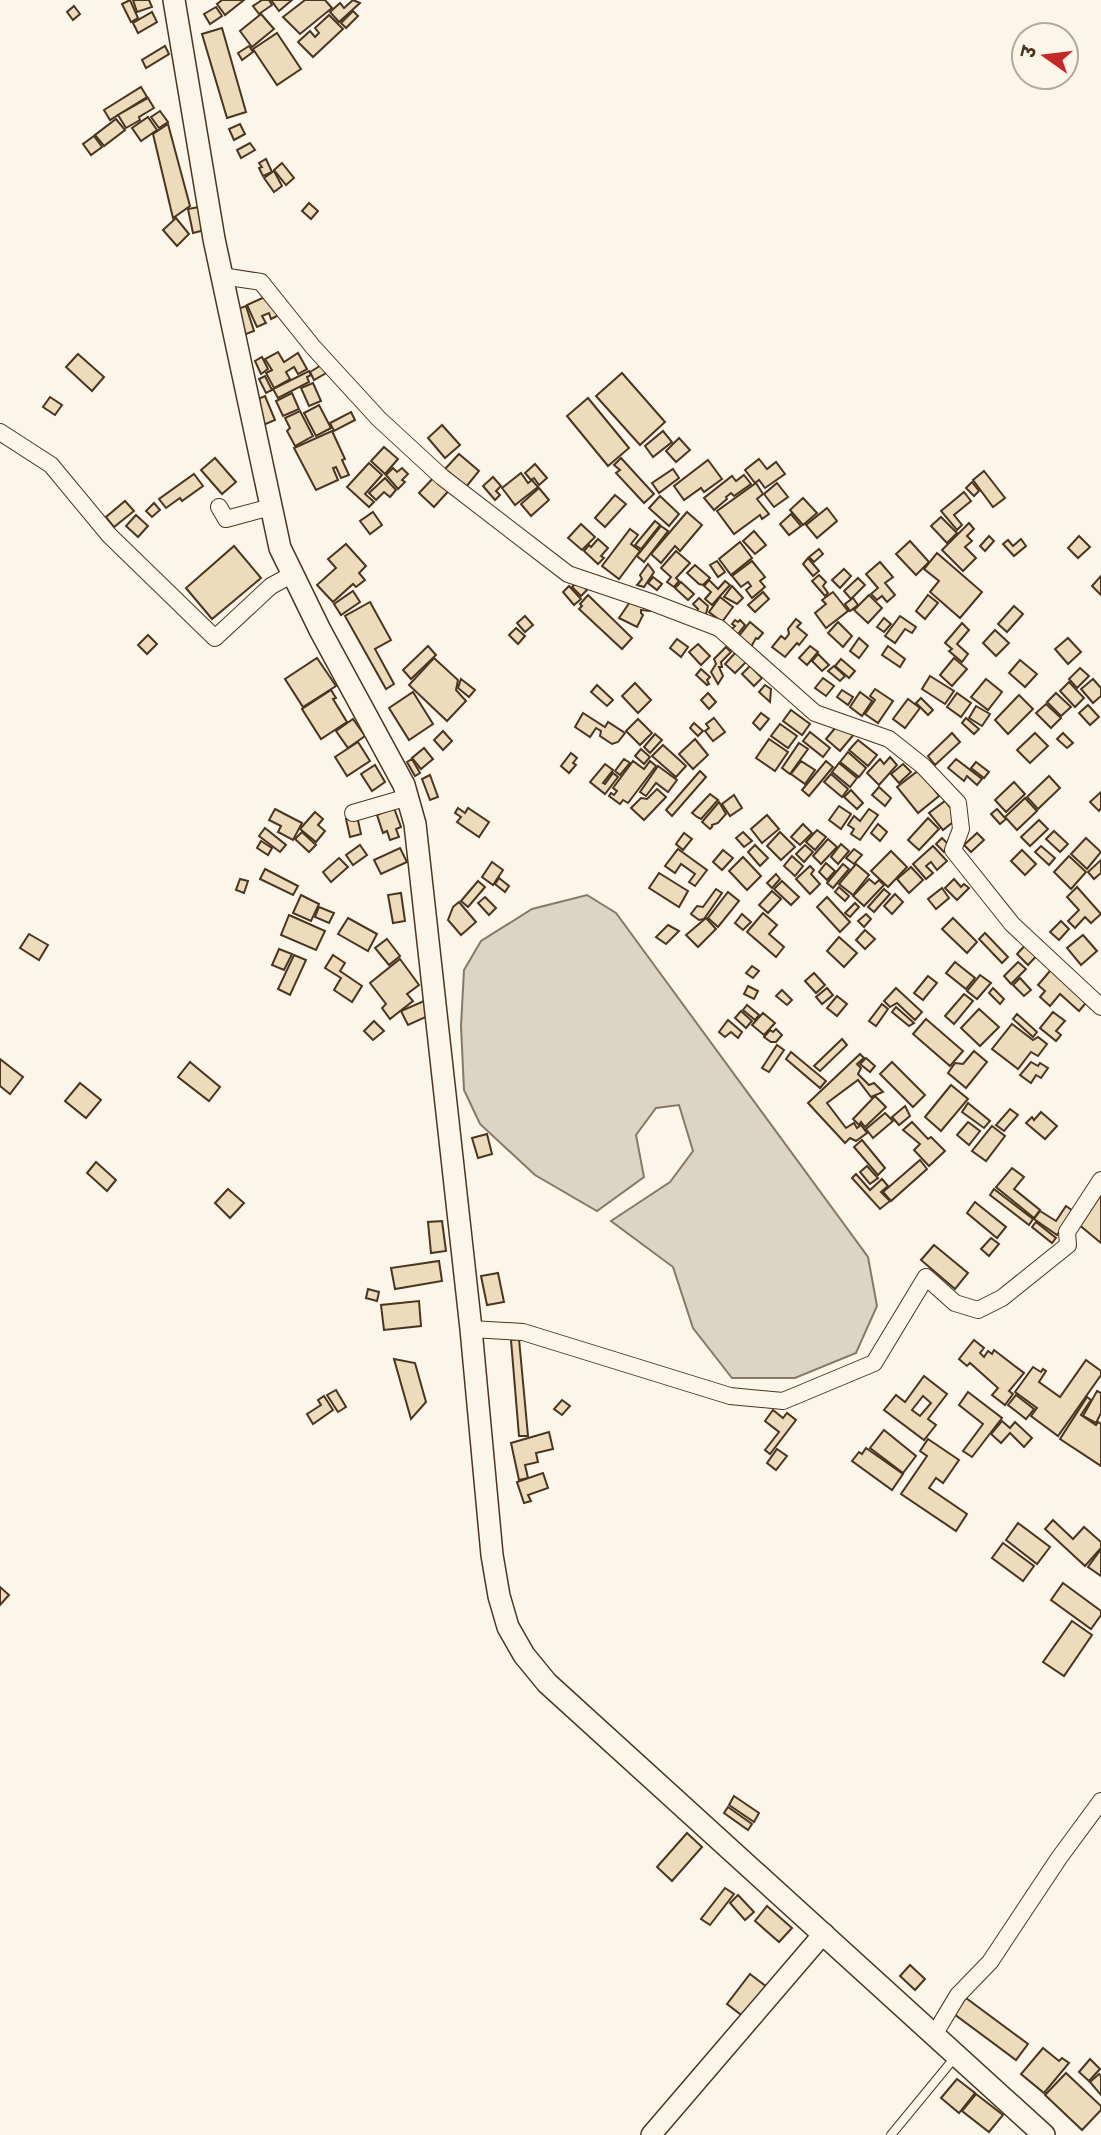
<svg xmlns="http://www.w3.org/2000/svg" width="1101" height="2135" font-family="Poppins,'Noto Sans Devanagari',sans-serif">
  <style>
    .water { fill: #dcd4c6; stroke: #887966; stroke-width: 2 }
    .building { fill: #ecdcbc; stroke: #4a3520; stroke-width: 2; fill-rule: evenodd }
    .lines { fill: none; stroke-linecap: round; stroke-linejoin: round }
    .service-casing { stroke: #4a3520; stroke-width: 10 }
    .minor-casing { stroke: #4a3520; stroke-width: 18 }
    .tertiary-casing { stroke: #4a3520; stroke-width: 22 }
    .secondary-casing { stroke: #4a3520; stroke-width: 24 }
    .service { stroke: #fbf6e9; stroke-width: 8 }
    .minor { stroke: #fbf6e9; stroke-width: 16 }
    .tertiary { stroke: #fbf6e9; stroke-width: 19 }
    .secondary { stroke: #fbf6e9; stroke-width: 21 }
  </style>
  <rect width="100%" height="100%" fill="#fbf6e9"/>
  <polygon class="water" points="587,895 616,913 868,1257 877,1306 856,1353 795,1378 732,1378 693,1328 673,1267 611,1221 670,1182 693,1151 679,1105 656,1108 636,1135 644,1177 597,1211 535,1175 480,1124 464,1090 461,1026 464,970 481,941 532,909"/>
  <g class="building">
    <polygon points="130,0 138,18 131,22 122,4"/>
    <polygon points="133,0 149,0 152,7 137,12"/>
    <polygon points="222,0 244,0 225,15 217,4"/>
    <polygon points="262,0 269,0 272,5 259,14 253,6"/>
    <polygon points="271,0 292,0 279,11"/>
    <polygon points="305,0 325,0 332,8 300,34 283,17"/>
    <polygon points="353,0 360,3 339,22 330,12 340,3 344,8"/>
    <polygon points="74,6 80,14 73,20 67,12"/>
    <polygon points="216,7 222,16 210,24 204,14"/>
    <polygon points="353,11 358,16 346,28 341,23"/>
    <polygon points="152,12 157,22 138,33 133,23"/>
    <polygon points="261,14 274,29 252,47 240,31"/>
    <polygon points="329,15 343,29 313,57 298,42 310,31 315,37 319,33 315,28"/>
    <polygon points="222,28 246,112 227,118 202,34"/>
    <polygon points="277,33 301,69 277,85 253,49"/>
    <polygon points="165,46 169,54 146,68 142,60"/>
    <polygon points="249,46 253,52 242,60 238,53"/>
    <polygon points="141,87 147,97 110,120 104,110"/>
    <polygon points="148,98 154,108 139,117 140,120 126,128 118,115"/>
    <polygon points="160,111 168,122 159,128 151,117"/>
    <polygon points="148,117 157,130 141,141 132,128"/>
    <polygon points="116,119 125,130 104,146 95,135"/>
    <polygon points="168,124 190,206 173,218 153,134"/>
    <polygon points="240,124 245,134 234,140 229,129"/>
    <polygon points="94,136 102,147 91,155 83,144"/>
    <polygon points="250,143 255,150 241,158 237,150"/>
    <polygon points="266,159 272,172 263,176 259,168 262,167 259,163"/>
    <polygon points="282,163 294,178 286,185 274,170"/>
    <polygon points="274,171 282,186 274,192 264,178"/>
    <polygon points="309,203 318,211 311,219 302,211"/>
    <polygon points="199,207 205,230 193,233 188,209"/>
    <polygon points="176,218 189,234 177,246 163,230"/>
    <polygon points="267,296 285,312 271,319 269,313 262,316 266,323 257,327 247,305"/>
    <polygon points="246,306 254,331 241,336 232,311"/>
    <polygon points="278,352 284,362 298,353 307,369 298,374 294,367 286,372 290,379 274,388 266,373 272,370 265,359"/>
    <polygon points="78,354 104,377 92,391 66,367"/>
    <polygon points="262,357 268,369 261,374 255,361"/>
    <polygon points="323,364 328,372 314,380 310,372"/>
    <polygon points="309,371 311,375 307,377 309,382 278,398 273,389"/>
    <polygon points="622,373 665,422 640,445 596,396"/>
    <polygon points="265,376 272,390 266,393 259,379"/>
    <polygon points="313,383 321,401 309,406 301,388"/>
    <polygon points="292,393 299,409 283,416 276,401"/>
    <polygon points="265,396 275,420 261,426 251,402"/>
    <polygon points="50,397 62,405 55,415 43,407"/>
    <polygon points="588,398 629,448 608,466 567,416"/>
    <polygon points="319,405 331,428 316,436 304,413"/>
    <polygon points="300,411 313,436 295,446 287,431 290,428 285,418"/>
    <polygon points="351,412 355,420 334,431 330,423"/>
    <polygon points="442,425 460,445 445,458 428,438"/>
    <polygon points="332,431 345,459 342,460 349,475 341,478 336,467 333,468 338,480 316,490 294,448"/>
    <polygon points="663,431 672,442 653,457 645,446"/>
    <polygon points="679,438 690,450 676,462 666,451"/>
    <polygon points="384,447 398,459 385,474 371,461"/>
    <polygon points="459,454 479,471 466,487 445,469"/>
    <polygon points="215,458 236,482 222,494 201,470"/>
    <polygon points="621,458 654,494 644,503 616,473 620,470 614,465"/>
    <polygon points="759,459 767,469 776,462 785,474 765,488 759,480 755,483 745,470"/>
    <polygon points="708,460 722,479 704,492 701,488 684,500 674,486"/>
    <polygon points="369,463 382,475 365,494 374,502 369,507 347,487"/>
    <polygon points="535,464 547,478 539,485 534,478 531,480 525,473"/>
    <polygon points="393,468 397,472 402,468 408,474 402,480 405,482 398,489 386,475"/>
    <polygon points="673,469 679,478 659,493 652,483"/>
    <polygon points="984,471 1005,498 993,507 973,480"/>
    <polygon points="438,473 453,486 434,507 419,493"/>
    <polygon points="521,473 528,483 532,480 538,487 515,505 502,488"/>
    <polygon points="194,474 203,486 182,501 180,498 166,508 159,499"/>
    <polygon points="744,475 751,484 734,496 731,493 726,497 727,499 714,510 704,498 732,476 736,481"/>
    <polygon points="493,477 501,486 496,491 500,495 495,500 483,486"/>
    <polygon points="385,478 396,490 390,497 384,492 376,500 369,493"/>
    <polygon points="972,482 979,491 974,496 966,488"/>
    <polygon points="756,483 763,494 757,499 769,514 762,519 760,515 734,534 717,511"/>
    <polygon points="777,483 788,497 774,507 764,494"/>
    <polygon points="539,488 549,500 531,516 521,504"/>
    <polygon points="964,492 971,501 954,515 962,525 957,530 941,511"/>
    <polygon points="615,495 626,504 605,527 595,518"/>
    <polygon points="660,496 679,514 669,526 649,508"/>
    <polygon points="803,498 817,513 803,525 790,510"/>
    <polygon points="125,501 134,511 114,527 106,517"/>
    <polygon points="154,503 160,510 152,517 146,511"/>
    <polygon points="827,508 837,521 817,538 806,525"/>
    <polygon points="373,512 382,525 370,534 360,521"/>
    <polygon points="687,512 702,525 680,551 675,546 661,563 651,554"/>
    <polygon points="791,514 801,526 789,535 780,524"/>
    <polygon points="136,515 148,526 138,537 126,526"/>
    <polygon points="941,517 957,533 947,543 931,526"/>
    <polygon points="655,521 660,525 641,549 635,545"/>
    <polygon points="969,523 974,529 967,536 972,541 965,547 976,558 963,571 942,550"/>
    <polygon points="581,524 595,537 582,550 568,538"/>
    <polygon points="661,526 668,531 644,562 637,556"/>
    <polygon points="630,529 638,535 631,544 640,551 619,579 602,566"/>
    <polygon points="754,531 766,545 755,554 743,541"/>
    <polygon points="989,536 994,541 985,551 980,546"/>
    <polygon points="1079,536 1090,547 1078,558 1068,548"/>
    <polygon points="598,539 608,548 601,556 604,558 598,564 584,551 589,545 591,547"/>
    <polygon points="1021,539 1026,546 1014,556 1003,544 1008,540 1013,546"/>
    <polygon points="910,541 929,562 916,575 896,554"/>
    <polygon points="740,542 752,558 731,575 719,559"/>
    <polygon points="346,544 366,566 359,573 365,580 356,587 353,584 333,602 317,585 336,568 328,559"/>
    <polygon points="234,546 261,578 212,619 186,588"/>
    <polygon points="819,549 823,554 814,562 809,557"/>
    <polygon points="676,551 690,563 676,578 679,581 674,587 667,582 671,577 661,568"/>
    <polygon points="937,553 982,592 960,618 930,592 939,581 924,569"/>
    <polygon points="808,558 819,571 813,576 803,564"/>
    <polygon points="717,561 725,572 718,577 710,565"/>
    <polygon points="752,561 765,577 760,581 765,587 752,598 746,590 751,586 748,582 741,587 732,576"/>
    <polygon points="880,562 893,577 885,583 895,595 887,602 882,596 877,600 871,594 878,588 866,574"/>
    <polygon points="648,564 654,572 644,587 637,585 642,579 640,575"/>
    <polygon points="695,565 710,578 703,585 699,584 687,573"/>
    <polygon points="844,569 851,576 840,588 832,580"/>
    <polygon points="819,575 826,582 823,586 828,593 825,596 812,581"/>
    <polygon points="1101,576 1101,595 1092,586"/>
    <polygon points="653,577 662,584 657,590 648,583"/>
    <polygon points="858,578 865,585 851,599 844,591"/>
    <polygon points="709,580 718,589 725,581 730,585 712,605 705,599 711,592 704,586"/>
    <polygon points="578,581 587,590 581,596 572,587"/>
    <polygon points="681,582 694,594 688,600 675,588"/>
    <polygon points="569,586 581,599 574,605 563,592"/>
    <polygon points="732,586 743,598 737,604 724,597"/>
    <polygon points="353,591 360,602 341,615 334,604"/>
    <polygon points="763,592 769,599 755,612 748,605"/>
    <polygon points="833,592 848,611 826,628 815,613 826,604 822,600"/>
    <polygon points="588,595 632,638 622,649 579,609 582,606 580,604"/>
    <polygon points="869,595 882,608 868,623 854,610"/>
    <polygon points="928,595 938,603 925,619 916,611"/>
    <polygon points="720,597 733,607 722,622 709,612"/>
    <polygon points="699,598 708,606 705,618 696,614 698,609 693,604"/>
    <polygon points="853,598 858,605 850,611 845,604"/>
    <polygon points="632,599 652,606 650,611 641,610 641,613 643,615 637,627 619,618"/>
    <polygon points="370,602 391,640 375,649 394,684 386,689 345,616"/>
    <polygon points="1014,606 1023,614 1007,632 998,624"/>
    <polygon points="525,616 533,625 525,632 517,623"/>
    <polygon points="900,616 916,627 912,633 905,629 895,643 885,636"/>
    <polygon points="884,618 891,624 884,632 877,627"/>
    <polygon points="796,619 801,623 797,627 807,635 799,645 797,643 785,657 772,647 781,636 785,639 789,634 788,629"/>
    <polygon points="735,620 738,622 740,620 745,625 735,638 730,631 735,626 732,624"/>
    <polygon points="750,622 763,633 758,639 756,638 751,647 739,636"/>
    <polygon points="838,622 852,636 843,647 828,633"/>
    <polygon points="962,623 969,630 957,644 968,654 962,662 949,651 952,649 945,643"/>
    <polygon points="516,628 525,636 518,644 509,635"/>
    <polygon points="995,630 1009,643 996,656 983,643"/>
    <polygon points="148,635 157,644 147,654 138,645"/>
    <polygon points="859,638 868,646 859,658 850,651"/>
    <polygon points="1068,638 1081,652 1068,664 1055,649"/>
    <polygon points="677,639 688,647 681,657 670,648"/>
    <polygon points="698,644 710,656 701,665 689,652"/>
    <polygon points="428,646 436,655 411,679 403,670"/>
    <polygon points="810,646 818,652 807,665 799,658"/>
    <polygon points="888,646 905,659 900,667 882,655"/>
    <polygon points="726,647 731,652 721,662 722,667 719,667 723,676 718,684 711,672 716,664 714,659"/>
    <polygon points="736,652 746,662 735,673 725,664"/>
    <polygon points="818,654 829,665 822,671 812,661"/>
    <polygon points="317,658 336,686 303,707 285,679"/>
    <polygon points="434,658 458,680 456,690 466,701 447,721 409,685"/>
    <polygon points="954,658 967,669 952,686 940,675"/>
    <polygon points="841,659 855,671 849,678 835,666"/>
    <polygon points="1020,660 1037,674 1025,687 1009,673"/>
    <polygon points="750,666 762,678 754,686 742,674"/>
    <polygon points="834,666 845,676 840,681 828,671"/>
    <polygon points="1080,668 1089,676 1077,688 1069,679"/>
    <polygon points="701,669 710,677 707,680 709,684 707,685 696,675"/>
    <polygon points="930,676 954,691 945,704 922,689"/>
    <polygon points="823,678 834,686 826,696 815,688"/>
    <polygon points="461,679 475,690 469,697 458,688"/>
    <polygon points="986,679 1002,692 988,710 971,697"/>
    <polygon points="1093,679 1101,688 1101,696 1093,703 1081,689"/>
    <polygon points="1069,682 1084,698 1075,707 1060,691"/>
    <polygon points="635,683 651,700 638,713 622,696"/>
    <polygon points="597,685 613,700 607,706 591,692"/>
    <polygon points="765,685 771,689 770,702 759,692"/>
    <polygon points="875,689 893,701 878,723 865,714 875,700 870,696"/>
    <polygon points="331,690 336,698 333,699 347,722 321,739 302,709"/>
    <polygon points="842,690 853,697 848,705 837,697"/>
    <polygon points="413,692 433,724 409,740 389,708"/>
    <polygon points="860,692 872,701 862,716 850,707"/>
    <polygon points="708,693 716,702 709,709 701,700"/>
    <polygon points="957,693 971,703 961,717 947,707"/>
    <polygon points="1056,693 1071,707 1061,716 1047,702"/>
    <polygon points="1019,695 1033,709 1008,734 995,720"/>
    <polygon points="921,698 933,710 928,715 916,703"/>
    <polygon points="908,699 920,708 905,728 893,719"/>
    <polygon points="1046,704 1061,718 1051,728 1036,713"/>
    <polygon points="1088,705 1099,717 1090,725 1079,713"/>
    <polygon points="976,706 990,714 982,726 969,718"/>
    <polygon points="791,710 810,724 802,735 783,721"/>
    <polygon points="583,713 605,727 608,722 625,733 618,742 612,744 600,736 601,731 596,728 590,737 575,727"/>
    <polygon points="761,713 769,719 760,730 753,723"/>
    <polygon points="714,718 725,732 713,741 705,731 709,728 706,724"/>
    <polygon points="966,718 979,729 974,734 962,723"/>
    <polygon points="353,719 365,736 348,748 336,731"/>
    <polygon points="638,719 652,733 640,745 626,731"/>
    <polygon points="841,721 855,733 840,751 826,739"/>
    <polygon points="694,723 703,731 698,736 690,728"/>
    <polygon points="780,724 797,736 788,748 771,736"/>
    <polygon points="443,731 452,741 443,750 434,740"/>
    <polygon points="810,732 830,748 823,757 803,741"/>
    <polygon points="952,733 960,742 935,765 928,756"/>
    <polygon points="1035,733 1048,746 1030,763 1017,750"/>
    <polygon points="1063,733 1073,743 1067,748 1057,739"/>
    <polygon points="655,734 662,740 650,753 644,747"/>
    <polygon points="695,739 708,755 693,769 679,754"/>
    <polygon points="769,739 788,752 775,771 756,758"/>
    <polygon points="858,740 877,755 868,766 849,750"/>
    <polygon points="358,742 370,761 347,776 335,757"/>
    <polygon points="799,743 808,749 790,774 782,768"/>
    <polygon points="663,745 686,766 676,777 652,756"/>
    <polygon points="424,748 433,759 421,769 412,758"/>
    <polygon points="641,749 650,757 644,764 635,756"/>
    <polygon points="848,752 866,768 859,777 840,762"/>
    <polygon points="571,753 577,758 573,763 576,765 569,773 561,766"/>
    <polygon points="890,757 897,765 879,785 867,773 880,759 884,764"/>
    <polygon points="412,759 420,773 415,776 407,762"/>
    <polygon points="624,759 630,763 620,775 615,771"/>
    <polygon points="956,759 982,779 977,785 967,776 964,781 948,768"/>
    <polygon points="633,761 644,769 650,761 656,766 628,803 623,800 620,804 609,796 611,793 614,795 617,791 613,788"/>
    <polygon points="801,761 815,770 805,784 791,774"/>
    <polygon points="826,761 833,767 809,796 802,790"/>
    <polygon points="976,762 989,772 984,778 971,768"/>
    <polygon points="839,763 857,778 850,787 832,772"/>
    <polygon points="605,764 613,770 603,783 605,784 613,773 618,777 605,794 590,782"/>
    <polygon points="903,764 911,772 899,783 891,774"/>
    <polygon points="375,765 385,782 372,791 361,774"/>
    <polygon points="658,766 677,780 668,792 656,783 646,796 640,792"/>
    <polygon points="919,770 939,796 918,813 897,787"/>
    <polygon points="700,771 706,777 672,816 666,810"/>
    <polygon points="831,774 848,789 842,797 824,782"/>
    <polygon points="430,775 438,797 430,800 422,779"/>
    <polygon points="1049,776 1060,788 1038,809 1027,797"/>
    <polygon points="1014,782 1025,794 1006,812 995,800"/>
    <polygon points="879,787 891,798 885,806 872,795"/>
    <polygon points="657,789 666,797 644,820 631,808 641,798 647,799"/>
    <polygon points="851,790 863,803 857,809 844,797"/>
    <polygon points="1101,792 1101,808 1099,811 1090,802"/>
    <polygon points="710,794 718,800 701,819 697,817 692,813"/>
    <polygon points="734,795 742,808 730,816 722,804"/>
    <polygon points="1025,798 1037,811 1017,830 1005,817"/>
    <polygon points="945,801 958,818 943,830 929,813"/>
    <polygon points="719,802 726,814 718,823 712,825 712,827 710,829 702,822"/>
    <polygon points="839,806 851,814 841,829 829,820"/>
    <polygon points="394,808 401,827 396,829 399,837 390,840 387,831 383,833 377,815"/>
    <polygon points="458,808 465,813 468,808 489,822 479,837 457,822 461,817 455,813"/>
    <polygon points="275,809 302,823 293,840 278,832 281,826 269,820"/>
    <polygon points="869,809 878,815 860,840 851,834 854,829 848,825 854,816 860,821"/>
    <polygon points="997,809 1006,819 1000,824 991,814"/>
    <polygon points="315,812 323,819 318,825 325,831 316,842 300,829"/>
    <polygon points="767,815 779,829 762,843 751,829"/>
    <polygon points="357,816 361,834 350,837 346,819"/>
    <polygon points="928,818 939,829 919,850 908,840"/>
    <polygon points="1039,820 1048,829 1030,846 1021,837"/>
    <polygon points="803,824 812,833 800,845 791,837"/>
    <polygon points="878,824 887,832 880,841 871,833"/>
    <polygon points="265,828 286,845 280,852 259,836"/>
    <polygon points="817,830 826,837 815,850 806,842"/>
    <polygon points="1054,831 1068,844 1060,852 1046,839"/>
    <polygon points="302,832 316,845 309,852 295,839"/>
    <polygon points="743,832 752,841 744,847 736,838"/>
    <polygon points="780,832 795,847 781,860 767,846"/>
    <polygon points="684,833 692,839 683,850 676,844"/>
    <polygon points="977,833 984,840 971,852 964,845"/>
    <polygon points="942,838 950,846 944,852 936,844"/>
    <polygon points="1086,838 1101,852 1087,869 1071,854"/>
    <polygon points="828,839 837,847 821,864 813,856"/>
    <polygon points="261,841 272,848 268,855 257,848"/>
    <polygon points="841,844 849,851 838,864 831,857"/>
    <polygon points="360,845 367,855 353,865 346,855"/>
    <polygon points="755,845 768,858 760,866 748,852"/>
    <polygon points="805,845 813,852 804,862 796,854"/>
    <polygon points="933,846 947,861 937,870 931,862 926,866 933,873 926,879 913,864"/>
    <polygon points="1041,846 1055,858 1049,865 1035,852"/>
    <polygon points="400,848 407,862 381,874 374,860"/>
    <polygon points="678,849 707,870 695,886 689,882 695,874 681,864 675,873 665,866"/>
    <polygon points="854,849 862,855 854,864 846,858"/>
    <polygon points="723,850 733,858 722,870 713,862"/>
    <polygon points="1022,850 1036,864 1025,875 1011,861"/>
    <polygon points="891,851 907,867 888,887 871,871"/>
    <polygon points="792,856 803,866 795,876 784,866"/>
    <polygon points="1069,856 1086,872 1071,889 1054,872"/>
    <polygon points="743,857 761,876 747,890 729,871"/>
    <polygon points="339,858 348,867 331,882 323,872"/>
    <polygon points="1101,860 1101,873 1094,879 1088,872"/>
    <polygon points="492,862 503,870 493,885 482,877"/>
    <polygon points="826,863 835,871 827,880 819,872"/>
    <polygon points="843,864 849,869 833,888 827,883"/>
    <polygon points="856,864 869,875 853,895 839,884"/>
    <polygon points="810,866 814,870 811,874 820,884 810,894 796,879"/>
    <polygon points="911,867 923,880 909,893 897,879"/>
    <polygon points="265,869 298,886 293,895 260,879"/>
    <polygon points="659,873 688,891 679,907 649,888"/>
    <polygon points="776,874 780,879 772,888 767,883"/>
    <polygon points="499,878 509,886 505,892 495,884"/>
    <polygon points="240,879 248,881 244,893 236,890"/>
    <polygon points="869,879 875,884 879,880 884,885 864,906 853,896"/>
    <polygon points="954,879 961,887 964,884 969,888 957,900 945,888"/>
    <polygon points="478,881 485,887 468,907 461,901"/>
    <polygon points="782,881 799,897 791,905 774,889"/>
    <polygon points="839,887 849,896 845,901 835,892"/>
    <polygon points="1077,887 1101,914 1091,923 1085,917 1075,928 1068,921 1079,910 1067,897"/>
    <polygon points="942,888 949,898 936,909 928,899"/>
    <polygon points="716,889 722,893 704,919 699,920 691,914 697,906 703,907"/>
    <polygon points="884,889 890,894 874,912 868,907"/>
    <polygon points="772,891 781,899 768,913 759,905"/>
    <polygon points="728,892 739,901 718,927 708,918"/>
    <polygon points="401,893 405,921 393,923 388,895"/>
    <polygon points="895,894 903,902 892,914 884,906"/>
    <polygon points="301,895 319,904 311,921 293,913"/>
    <polygon points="485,897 496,908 489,915 478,903"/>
    <polygon points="827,897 850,922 840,932 817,907"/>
    <polygon points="459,902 476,922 461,935 448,920 453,907"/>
    <polygon points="855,903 859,907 850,917 845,913"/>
    <polygon points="319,907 334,913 329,923 315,917"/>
    <polygon points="763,913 777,925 769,934 784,947 776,957 747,932"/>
    <polygon points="742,914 751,922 743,930 735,923"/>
    <polygon points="866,914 871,919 864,927 858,921"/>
    <polygon points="289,915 325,931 316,950 281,935"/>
    <polygon points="348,918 377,934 368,951 338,934"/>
    <polygon points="706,918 716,929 698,947 686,935"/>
    <polygon points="953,918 977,942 967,953 942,929"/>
    <polygon points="1061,921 1069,929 1059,940 1050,932"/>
    <polygon points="668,925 679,931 666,944 656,937"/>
    <polygon points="865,930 875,939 865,949 856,940"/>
    <polygon points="985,933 1008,957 1002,963 979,939"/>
    <polygon points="29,934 48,945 39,960 20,948"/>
    <polygon points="1083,935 1097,951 1081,965 1067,948"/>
    <polygon points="839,937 857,953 844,967 827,951"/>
    <polygon points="387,939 400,956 389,965 375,948"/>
    <polygon points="1031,939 1042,950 1028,965 1017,954"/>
    <polygon points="279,949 292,954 284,970 272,965"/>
    <polygon points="294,955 306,960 290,995 278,989"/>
    <polygon points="333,955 345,963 340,971 362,986 352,1002 334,990 341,978 325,968"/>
    <polygon points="400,959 419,985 407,994 413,1001 390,1019 382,1008 386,1004 370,983"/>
    <polygon points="955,962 975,978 966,989 946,973"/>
    <polygon points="1018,962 1026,969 1011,984 1004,976"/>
    <polygon points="1055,965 1091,997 1079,1011 1060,994 1050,1006 1040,997 1045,991 1038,985"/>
    <polygon points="752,966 759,971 753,978 746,973"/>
    <polygon points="814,973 825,985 816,993 805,981"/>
    <polygon points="980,975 991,983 977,999 967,991"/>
    <polygon points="928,976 937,983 923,1000 914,993"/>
    <polygon points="1020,978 1031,990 1024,996 1013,985"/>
    <polygon points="748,986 758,991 754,999 744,994"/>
    <polygon points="827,988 833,995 822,1004 816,997"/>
    <polygon points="896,988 922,1012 915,1020 897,1003 890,1007 884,1001"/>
    <polygon points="993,988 1004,999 1000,1004 989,993"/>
    <polygon points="782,990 792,1000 787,1005 776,996"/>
    <polygon points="964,994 973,1001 954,1024 945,1016"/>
    <polygon points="837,996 847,1004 837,1016 827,1008"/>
    <polygon points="424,1001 430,1015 408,1025 401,1011"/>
    <polygon points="882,1004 888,1009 876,1026 869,1021"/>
    <polygon points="747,1005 759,1015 755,1020 743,1010"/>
    <polygon points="896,1007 914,1023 909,1026 892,1012"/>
    <polygon points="979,1009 999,1027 980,1046 961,1028"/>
    <polygon points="741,1011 752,1021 746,1028 735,1018"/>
    <polygon points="1053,1012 1065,1021 1056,1031 1061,1035 1056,1041 1040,1028"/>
    <polygon points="763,1013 775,1023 764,1035 752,1025"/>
    <polygon points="1017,1014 1037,1032 1033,1037 1013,1019"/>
    <polygon points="926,1019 963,1051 950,1066 913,1034"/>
    <polygon points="728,1020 742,1032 738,1038 731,1032 725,1037 719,1032"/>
    <polygon points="374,1021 384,1031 373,1040 364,1031"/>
    <polygon points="1012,1024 1033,1040 1038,1037 1047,1044 1038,1056 1031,1052 1018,1069 992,1049"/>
    <polygon points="776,1029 782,1035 776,1042 771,1042 764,1037 770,1030 773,1032"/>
    <polygon points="842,1039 847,1045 820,1071 814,1066"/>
    <polygon points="777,1045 784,1050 769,1072 762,1068"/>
    <polygon points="974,1051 987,1062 966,1088 948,1073 955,1063 963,1064"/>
    <polygon points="791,1052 826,1081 820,1088 786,1059"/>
    <polygon points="860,1054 864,1058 857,1064 861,1068 858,1074 869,1085 874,1083 883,1092 871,1097 858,1080 827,1103 846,1128 854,1123 857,1128 861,1125 867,1133 856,1141 850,1138 845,1143 808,1103"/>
    <polygon points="866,1058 875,1066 870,1072 860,1064"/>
    <polygon points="0,1059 23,1077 10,1094 0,1086"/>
    <polygon points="190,1062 220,1087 209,1101 178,1077"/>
    <polygon points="892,1062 925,1095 913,1107 880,1074"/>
    <polygon points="1031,1062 1038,1066 1040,1063 1048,1068 1041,1078 1036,1075 1031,1083 1020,1075"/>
    <polygon points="80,1083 101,1100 86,1118 65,1101"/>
    <polygon points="951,1085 968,1099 941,1131 925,1117"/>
    <polygon points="875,1096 886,1107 865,1127 861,1122 859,1125 853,1119"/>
    <polygon points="968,1103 990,1121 984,1128 962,1112"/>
    <polygon points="905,1106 910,1116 899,1125 892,1117"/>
    <polygon points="1010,1109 1018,1115 1004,1131 996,1125"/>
    <polygon points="1041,1112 1057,1126 1045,1139 1026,1123 1032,1117 1034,1120"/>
    <polygon points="885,1113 893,1121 873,1138 866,1129"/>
    <polygon points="912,1122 928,1139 931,1137 945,1151 929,1166 914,1150 920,1144 903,1130"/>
    <polygon points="968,1122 980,1131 969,1145 957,1135"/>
    <polygon points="992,1126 1005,1136 986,1161 972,1151"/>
    <polygon points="487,1134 492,1154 478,1158 472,1138"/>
    <polygon points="862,1140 885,1168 878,1175 854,1147"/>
    <polygon points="920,1160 927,1169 891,1201 883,1192"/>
    <polygon points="96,1162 116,1180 107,1191 87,1173"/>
    <polygon points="867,1166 878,1178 870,1184 860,1172"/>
    <polygon points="1012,1168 1024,1177 1014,1189 1040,1210 1034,1218 996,1187"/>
    <polygon points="856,1174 870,1190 882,1179 888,1186 881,1192 890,1201 880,1209 852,1178"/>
    <polygon points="228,1189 244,1203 230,1218 215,1203"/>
    <polygon points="994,1189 1033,1219 1029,1225 990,1195"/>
    <polygon points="1101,1192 1101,1243 1077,1223"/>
    <polygon points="975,1202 1006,1227 997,1238 967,1213"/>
    <polygon points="1066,1206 1073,1211 1057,1235 1034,1219 1040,1211 1056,1221"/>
    <polygon points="442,1221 446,1251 431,1253 428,1222"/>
    <polygon points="1036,1222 1056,1238 1052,1243 1032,1227"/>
    <polygon points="991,1238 999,1244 989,1256 981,1249"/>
    <polygon points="934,1245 968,1273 955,1289 921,1260"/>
    <polygon points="439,1261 442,1281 395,1289 391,1268"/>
    <polygon points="498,1273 504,1302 487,1305 481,1276"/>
    <polygon points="368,1289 379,1292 377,1301 366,1298"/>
    <polygon points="419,1301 421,1326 384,1330 381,1305"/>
    <polygon points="519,1339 528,1436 519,1436 511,1340"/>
    <polygon points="974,1340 984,1348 980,1353 984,1357 988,1351 992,1354 994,1350 1024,1373 1009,1391 1013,1394 1005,1405 992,1395 998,1388 970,1363 967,1366 959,1359"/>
    <polygon points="394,1359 415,1363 426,1402 411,1419"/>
    <polygon points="1086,1360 1101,1371 1101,1375 1058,1436 1031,1416 1037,1408 1015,1392 1033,1367 1041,1372 1043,1369 1046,1371 1039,1382 1060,1397"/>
    <path d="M924,1376l23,18 -19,25 8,6 -12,15 -40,-30 12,-15 9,7zM923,1396l8,7 -11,13 -8,-6z"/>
    <polygon points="336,1390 346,1407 338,1412 327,1395"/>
    <polygon points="1097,1391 1101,1393 1101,1413 1096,1423 1083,1416"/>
    <polygon points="968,1392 1002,1418 972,1457 963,1451 983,1424 959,1405"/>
    <polygon points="1016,1395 1034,1409 1026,1419 1008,1405"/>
    <polygon points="324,1396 333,1410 313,1424 307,1414 321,1405 318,1400"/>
    <polygon points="1087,1397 1091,1400 1081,1415 1096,1425 1098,1422 1101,1424 1101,1466 1060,1439"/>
    <polygon points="562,1400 570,1406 562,1415 554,1409"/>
    <polygon points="773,1410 783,1418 787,1413 796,1420 770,1454 765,1450 779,1432 765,1421"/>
    <polygon points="1002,1421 1010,1428 1015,1422 1032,1438 1024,1447 1010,1433 1001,1443 991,1434"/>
    <polygon points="884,1430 916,1456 903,1473 870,1448"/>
    <polygon points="549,1432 553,1449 536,1453 538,1462 525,1465 528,1478 519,1480 511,1443"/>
    <polygon points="928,1439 959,1460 943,1483 936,1478 929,1488 967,1514 956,1531 901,1494 927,1456 920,1451"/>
    <polygon points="866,1448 903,1474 892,1490 852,1461 859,1452 862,1454"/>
    <polygon points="777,1449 787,1456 776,1470 767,1463"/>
    <polygon points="543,1473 548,1488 528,1495 531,1501 524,1503 517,1482"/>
    <polygon points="1053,1520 1073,1539 1084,1527 1101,1542 1101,1548 1085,1566 1045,1529"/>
    <polygon points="1018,1523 1050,1547 1037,1564 1006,1540"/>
    <polygon points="1003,1543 1034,1566 1023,1581 992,1558"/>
    <polygon points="1101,1549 1101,1576 1088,1567"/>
    <polygon points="1063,1583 1101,1611 1101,1615 1091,1629 1051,1600"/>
    <polygon points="0,1587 9,1595 0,1605"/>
    <polygon points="1072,1621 1092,1635 1064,1676 1043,1662"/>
    <polygon points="734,1796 759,1813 754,1822 729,1805"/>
    <polygon points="728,1807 752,1824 748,1830 724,1813"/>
    <polygon points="687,1833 702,1847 672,1881 657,1867"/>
    <polygon points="725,1888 734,1894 710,1925 701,1919"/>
    <polygon points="738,1895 754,1912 745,1920 730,1903"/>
    <polygon points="767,1906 792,1928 779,1942 755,1921"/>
    <polygon points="910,1965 925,1979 915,1990 900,1976"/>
    <polygon points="750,1974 767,1987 744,2017 727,2004"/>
    <polygon points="966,1998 1028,2044 1016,2060 954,2014"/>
    <polygon points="1043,2048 1059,2061 1062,2058 1069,2063 1044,2093 1021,2074"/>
    <polygon points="1090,2059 1100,2069 1089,2081 1079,2072"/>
    <polygon points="1066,2073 1101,2106 1101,2110 1082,2130 1045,2095"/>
    <polygon points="1099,2074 1101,2076 1101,2095 1090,2082"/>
    <polygon points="957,2079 975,2093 959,2113 941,2098"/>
    <polygon points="976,2094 1003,2115 989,2132 962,2111"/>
  </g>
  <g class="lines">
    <g class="service-casing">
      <polyline id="service" points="891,2135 956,2056"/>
    </g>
    <g class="minor-casing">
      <g id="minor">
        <polyline points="222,276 261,282 313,347 379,419 442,477 568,574 651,602 719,628 815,713 889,739 923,766 958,803 961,829 953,850 1012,924 1101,1007"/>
        <polyline points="0,432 51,465 109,535 215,638 271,586 293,574"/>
        <polyline points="219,507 226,519 271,507"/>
        <polyline points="353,813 408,797"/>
        <polyline points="471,1329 523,1332 730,1396 783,1401 874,1363 926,1277 955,1303 978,1310 1002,1298 1068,1245 1067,1232 1101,1180"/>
        <polyline points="934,2035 958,1995 990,1962 1059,1858 1101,1801"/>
      </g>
    </g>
    <g class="tertiary-casing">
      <polyline id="tertiary" points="651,2135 824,1933"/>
    </g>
    <g class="secondary-casing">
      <polyline id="secondary" points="174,0 214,239 280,548 320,630 404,785 415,824 471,1329 492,1555 499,1596 508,1627 524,1655 547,1683 1044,2135"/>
    </g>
    <use href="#service" class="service"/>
    <use href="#minor" class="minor"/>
    <use href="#tertiary" class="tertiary"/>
    <use href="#secondary" class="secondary"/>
  </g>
  <g transform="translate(1045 56) rotate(284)"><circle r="33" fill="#fbf6e9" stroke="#b4a999" stroke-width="2"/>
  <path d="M0-5L12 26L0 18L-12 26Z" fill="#c62828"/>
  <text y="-10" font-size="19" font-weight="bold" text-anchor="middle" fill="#4a3520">उ</text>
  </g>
</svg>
